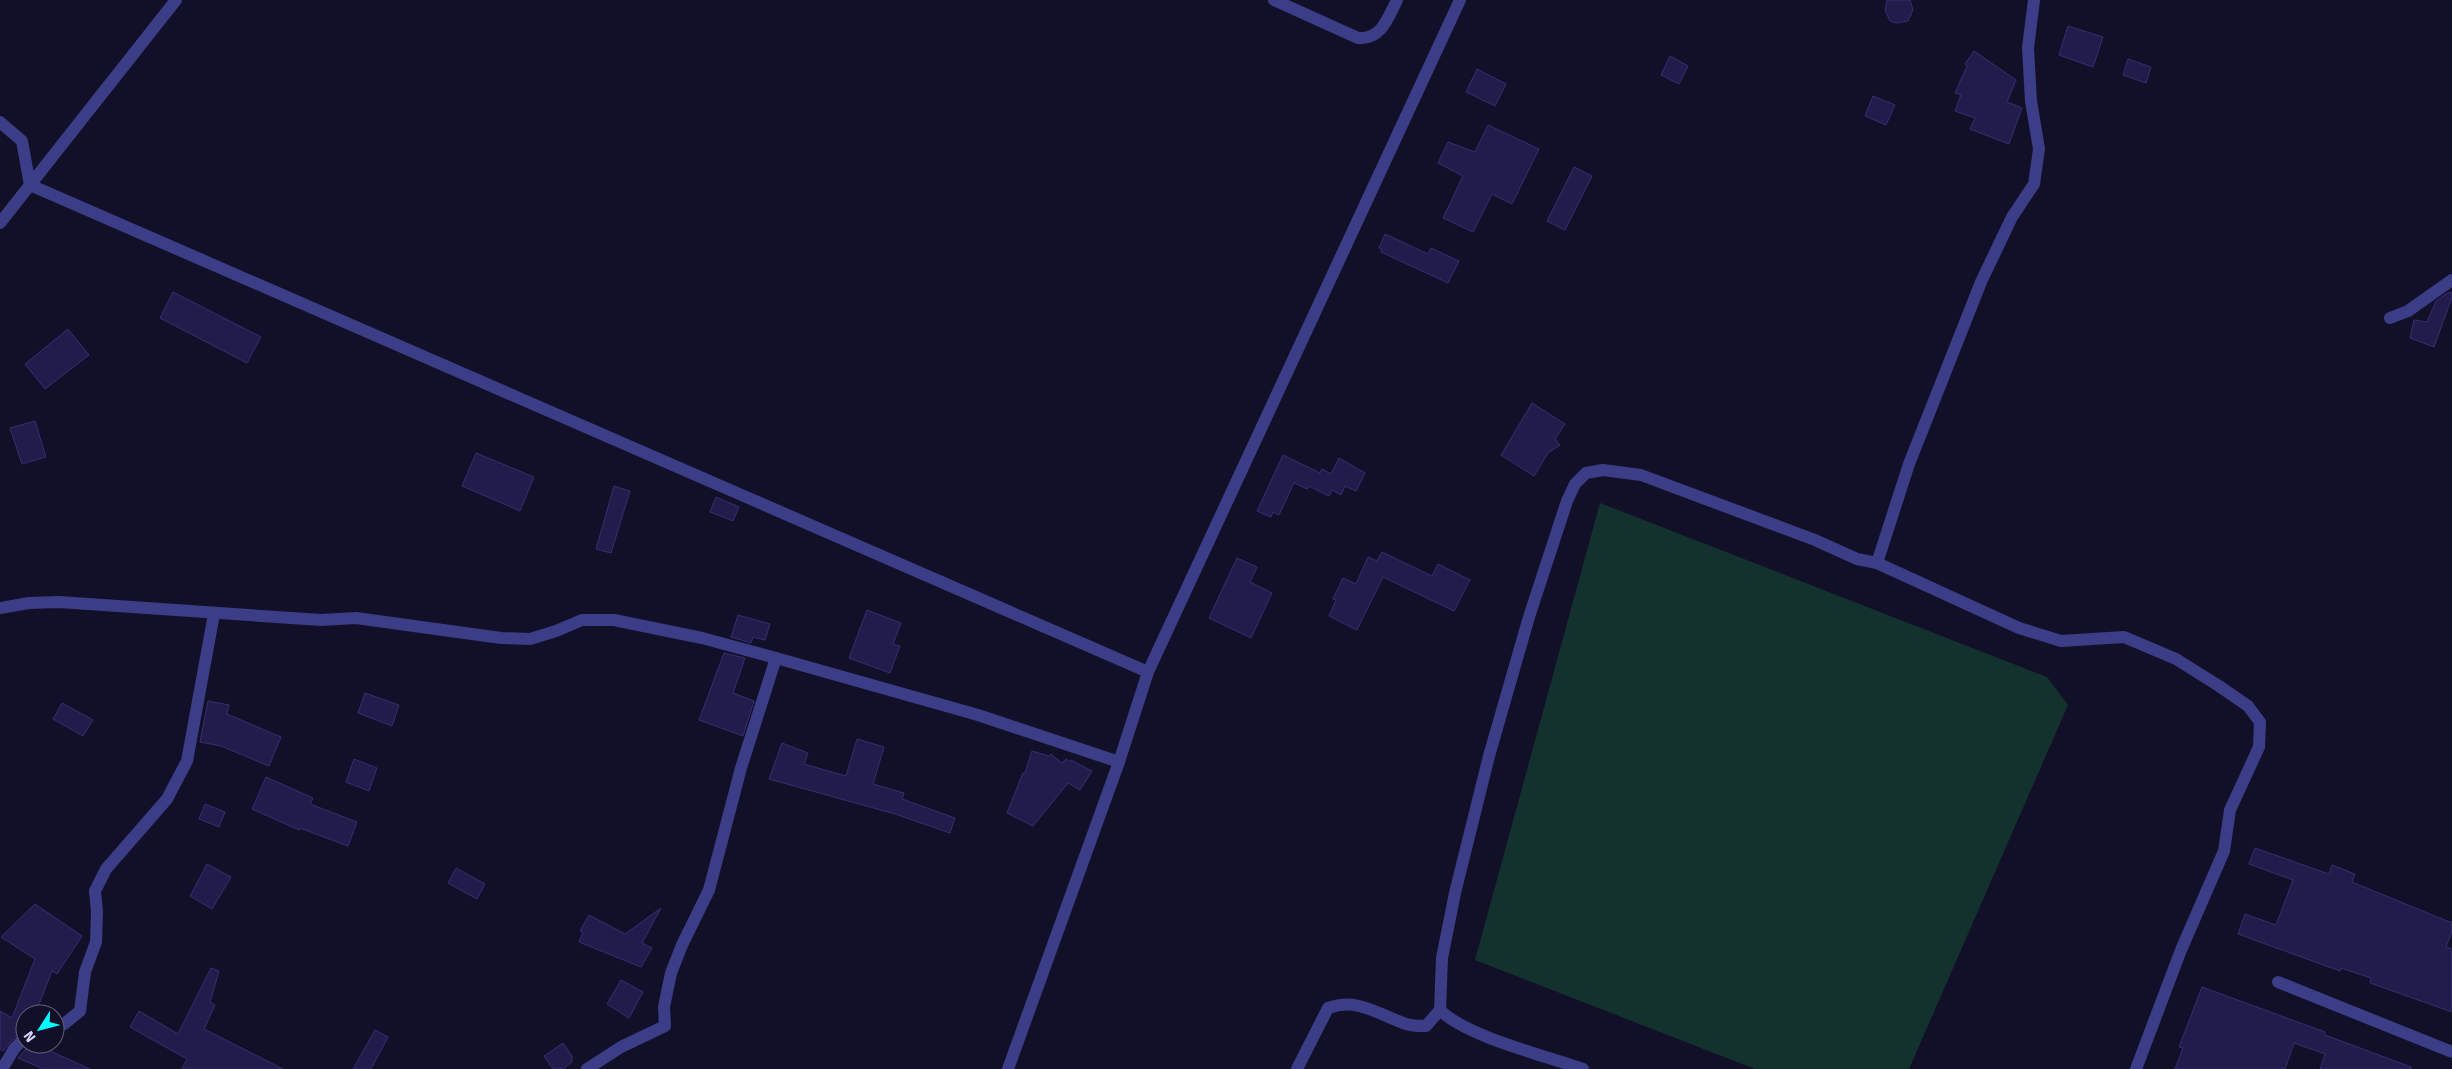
<svg xmlns="http://www.w3.org/2000/svg" width="2452" height="1069" font-family="'Fira Sans',sans-serif">
  <style>
    .green { fill: #13322e }
    .building { fill: #211c49; stroke: #362e75 }
    .lines { fill: none; stroke-linecap: round; stroke-linejoin: round }
    .minor { stroke: #3b3e87; stroke-width: 12 }
  </style>
  <rect width="100%" height="100%" fill="#121028"/>
  <polygon class="green" points="1600,503 2047,677 2068,705 1909,1069 1755,1069 1475,960"/>
  <g class="building">
    <polygon points="1887,0 1910,0 1913,10 1908,21 1896,23 1890,21 1885,10"/>
    <polygon points="2068,26 2103,37 2093,67 2059,55"/>
    <polygon points="1974,51 2016,80 2007,102 2022,108 2009,144 1970,129 1975,118 1955,111 1961,95 1955,93 1967,66 1965,64"/>
    <polygon points="1670,56 1688,66 1679,84 1661,75"/>
    <polygon points="2128,59 2151,67 2146,83 2123,75"/>
    <polygon points="1477,69 1506,84 1495,106 1466,92"/>
    <polygon points="1873,96 1895,105 1886,125 1865,116"/>
    <polygon points="1488,125 1539,149 1512,204 1492,194 1473,232 1443,218 1463,176 1438,163 1448,142 1475,152"/>
    <polygon points="1574,167 1592,176 1565,230 1547,221"/>
    <polygon points="1385,234 1428,254 1431,248 1459,261 1448,283 1381,252 1382,249 1379,248"/>
    <polygon points="173,292 261,337 247,363 160,318"/>
    <polygon points="2449,292 2452,293 2452,297 2434,347 2410,338 2414,320 2427,322 2436,301"/>
    <polygon points="68,329 89,355 45,389 25,364"/>
    <polygon points="1532,403 1565,424 1555,439 1560,445 1548,453 1534,476 1501,455"/>
    <polygon points="35,421 46,457 22,464 10,428"/>
    <polygon points="476,453 534,477 520,511 462,486"/>
    <polygon points="1283,455 1320,473 1322,469 1331,474 1339,458 1365,473 1356,491 1345,486 1341,495 1332,490 1329,496 1309,486 1307,489 1294,483 1279,515 1273,512 1271,517 1257,511"/>
    <polygon points="614,486 630,491 611,553 596,549"/>
    <polygon points="716,497 739,507 733,521 710,512"/>
    <polygon points="1382,552 1432,576 1438,564 1470,580 1454,611 1383,577 1357,630 1329,616 1336,600 1333,599 1343,578 1356,584 1368,557 1377,561"/>
    <polygon points="1237,558 1257,567 1250,582 1272,593 1251,638 1209,618"/>
    <polygon points="867,610 901,623 893,644 900,646 890,673 849,658"/>
    <polygon points="738,615 770,624 765,640 753,637 751,643 731,637"/>
    <polygon points="724,653 745,658 733,693 754,701 743,736 699,720"/>
    <polygon points="365,693 399,705 392,726 358,713"/>
    <polygon points="208,701 229,705 227,714 281,737 269,766 221,746 200,742"/>
    <polygon points="62,703 93,720 83,736 53,719"/>
    <polygon points="857,739 884,747 873,784 904,793 902,799 955,818 950,833 895,814 769,779 782,743 808,753 804,764 846,776"/>
    <polygon points="1032,751 1049,756 1051,754 1062,763 1066,759 1070,762 1071,760 1092,771 1080,790 1068,783 1033,826 1007,813 1023,773 1025,773"/>
    <polygon points="354,759 377,768 369,791 346,782"/>
    <polygon points="266,777 313,798 310,804 357,822 348,846 300,828 299,830 252,809"/>
    <polygon points="205,804 225,812 219,827 199,819"/>
    <polygon points="2255,848 2329,874 2332,865 2355,874 2352,882 2452,923 2452,931 2446,947 2452,949 2452,1012 2370,983 2371,978 2341,968 2340,971 2238,934 2245,914 2276,925 2293,880 2249,864"/>
    <polygon points="207,864 231,877 212,909 190,896"/>
    <polygon points="456,868 485,884 477,899 448,883"/>
    <polygon points="35,904 82,936 57,974 52,971 35,1014 25,1014 25,1029 19,1032 3,1051 0,1049 0,1011 12,1018 35,959 1,937"/>
    <polygon points="661,908 642,943 652,948 641,967 579,942 583,932 580,931 589,915 625,934"/>
    <polygon points="211,968 219,971 210,1002 215,1005 204,1029 283,1069 182,1069 187,1059 130,1027 139,1011 178,1034"/>
    <polygon points="621,980 643,992 629,1018 607,1004"/>
    <polygon points="2202,987 2325,1032 2325,1035 2411,1067 2411,1069 2320,1069 2325,1054 2294,1043 2285,1069 2175,1069 2183,1048 2179,1047"/>
    <polygon points="375,1030 388,1037 371,1069 353,1069"/>
    <polygon points="563,1043 572,1056 572,1062 563,1069 553,1069 544,1056"/>
    <polygon points="30,1044 35,1044 90,1069 43,1069 18,1058"/>
  </g>
  <g class="lines">
    <g class="minor">
      <path d="M1274,0l84,38c23,2 30,-20 39,-38"/>
      <polyline points="0,122 22,141 30,185 1148,672"/>
      <polyline points="0,223 176,0"/>
      <polyline points="2390,318 2408,311 2452,280"/>
      <polyline points="1877,563 1909,464 1981,282 2012,217 2034,184 2039,149 2031,101 2028,48 2034,0"/>
      <polyline points="0,608 29,603 59,602 321,620 356,618 501,638 530,639 556,631 582,620 614,620 702,638 776,658 978,715 1119,762"/>
      <polyline points="2278,982 2452,1052"/>
      <path d="M1440,1010c25,26 106,46 143,59"/>
      <polyline points="55,1027 64,1024 80,1011 85,972 96,942 97,912 95,891 106,869 167,799 187,761 214,614"/>
      <polyline points="2,1069 14,1049 25,1037"/>
      <polyline points="587,1069 621,1047 665,1026 664,1007 671,973 682,945 709,890 741,768 776,658"/>
      <polyline points="1008,1069 1119,762 1148,672 1460,0"/>
      <path d="M1297,1069l31,-61c30,-11 51,7 78,16 6,2 14,2 20,2l14,-16 2,-52 13,-65 34,-137 40,-139 38,-116 8,-17 11,-11 17,-3 38,5 174,65 42,19 20,4 142,65 42,13 63,-4 52,22 43,27 29,20 12,16 -1,25 -29,63 -6,41 -43,99 -45,119"/>
    </g>
  </g>
  <g transform="translate(40 1029) rotate(234)"><circle r="24" fill="#121028" stroke="#61607e"/>
  <path d="M0-4L9 19L0 12L-9 19Z" fill="#03f9ff"/>
  <text y="-8" font-size="14" font-weight="bold" text-anchor="middle" fill="#d8d7ff">N</text>
  </g>
</svg>
